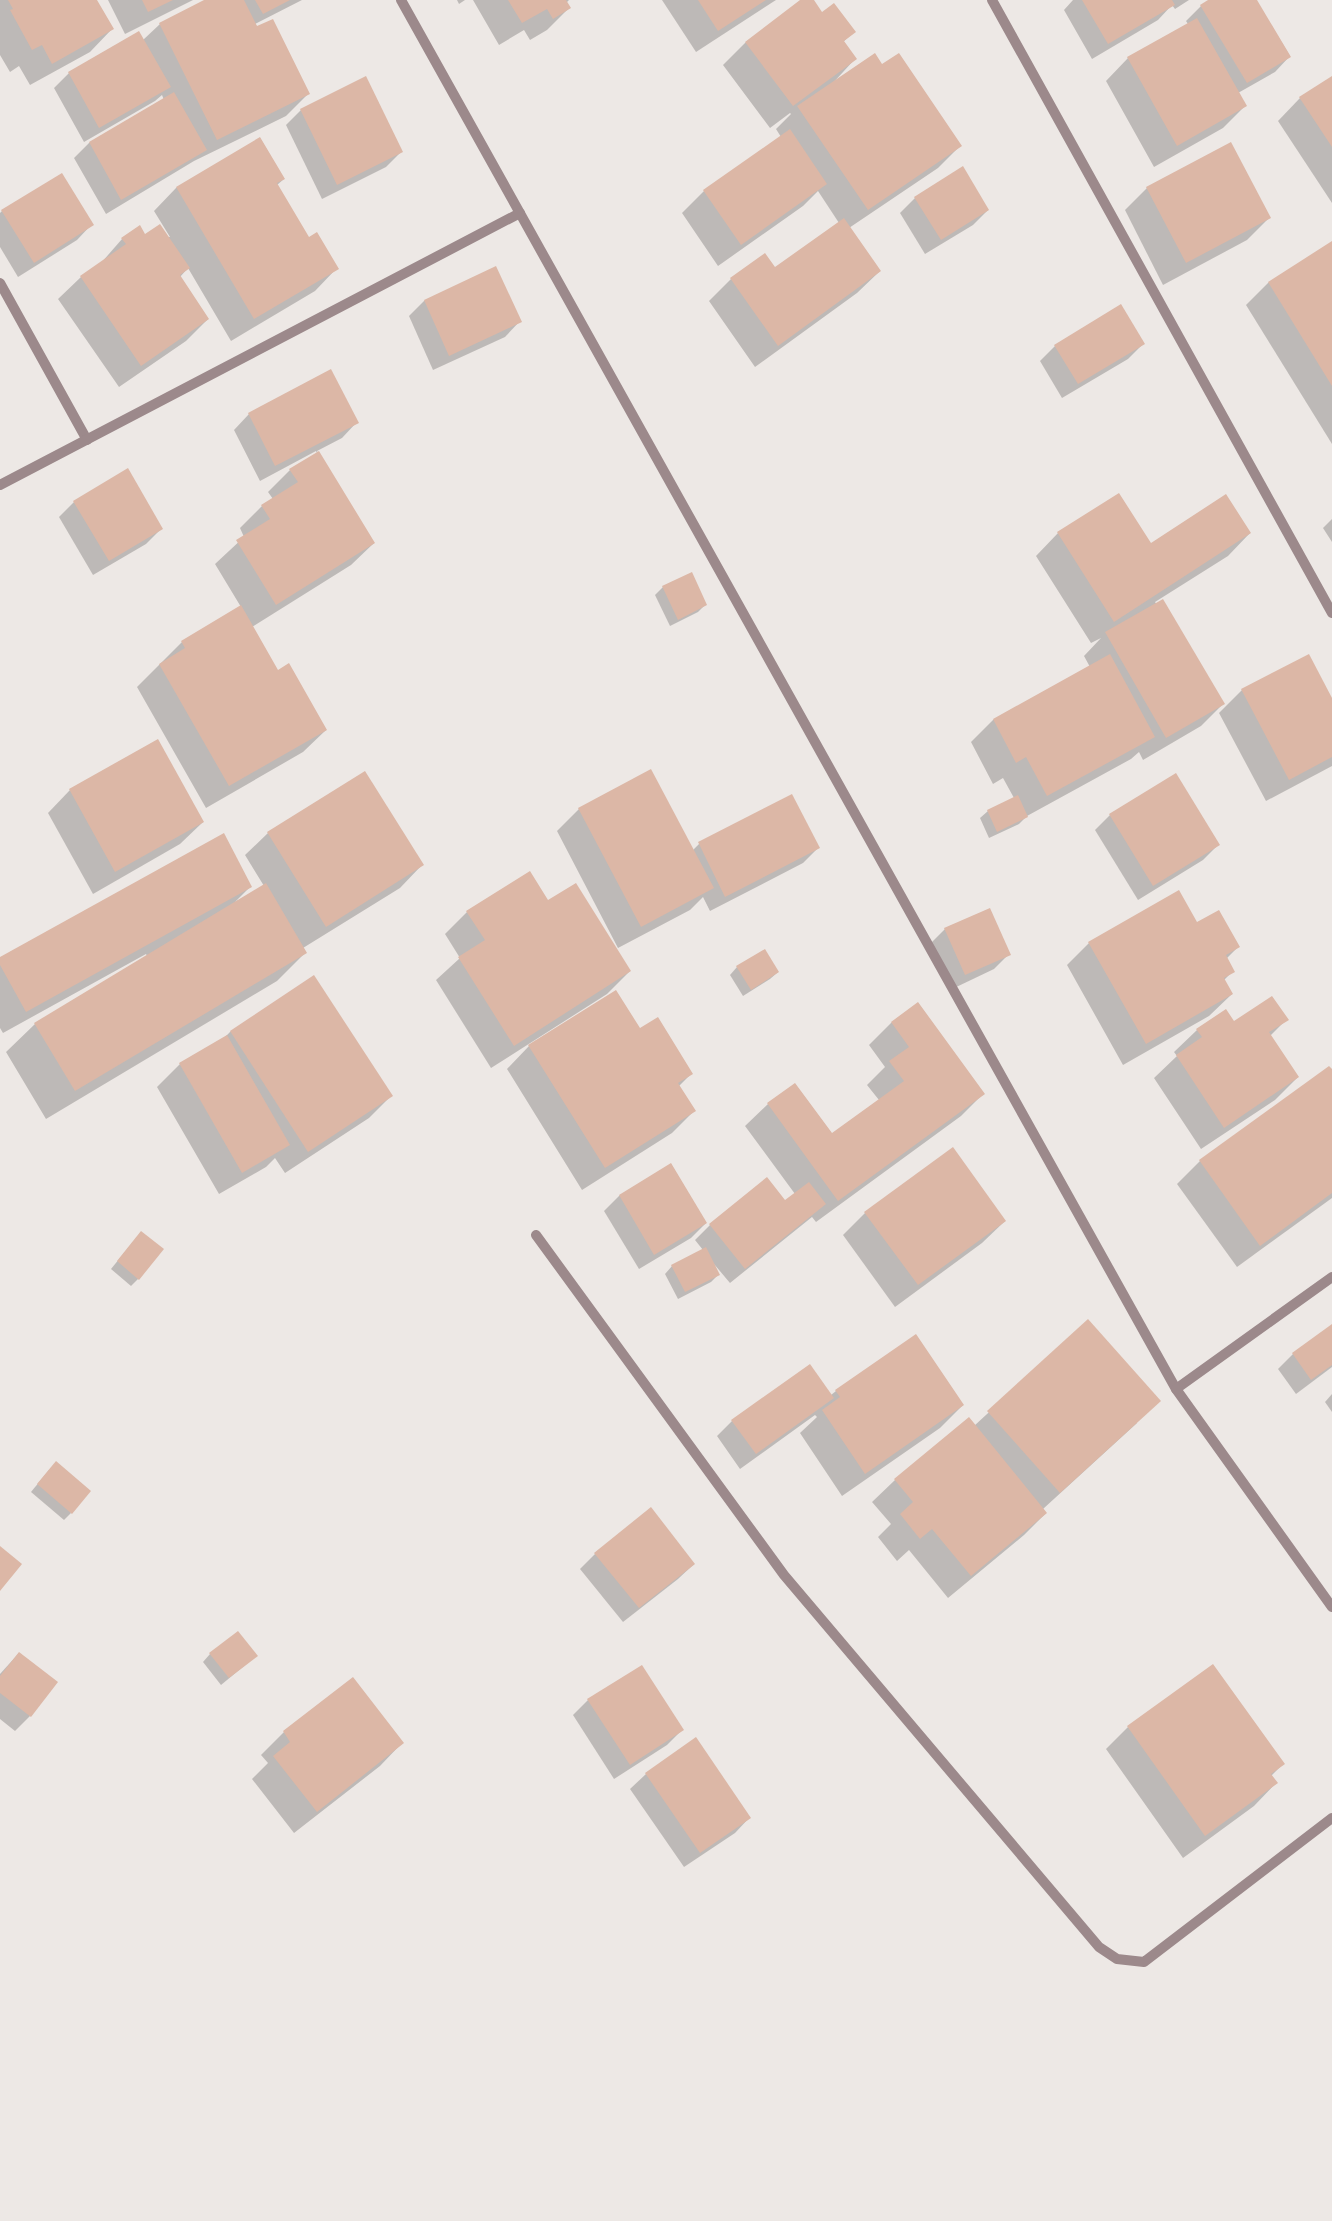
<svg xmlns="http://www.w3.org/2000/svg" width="1332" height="2221" font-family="'Open Sans',sans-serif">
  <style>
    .shadow { fill: #0003 }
    .building { fill: #dcb7a6 }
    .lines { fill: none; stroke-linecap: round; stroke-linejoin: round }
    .minor { stroke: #9c898b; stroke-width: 10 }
  </style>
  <rect width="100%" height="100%" fill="#ede8e5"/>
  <g class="shadow">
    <polygon points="0,0 96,0 112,29 90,52 30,85 19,66 10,72 0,55"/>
    <polygon points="108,0 193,0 125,34"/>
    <polygon points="207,0 302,0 255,24 309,93 286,116 194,161 106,214 74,158 89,143 164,100 162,95 155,101 84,142 54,88 69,73 143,40 160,24"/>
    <polygon points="457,0 465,0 459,4"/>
    <polygon points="473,0 569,0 566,3 569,8 547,30 530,40 524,30 499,45"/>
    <polygon points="662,0 776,0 696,52"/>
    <polygon points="802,0 812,0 822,14 854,32 843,42 855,59 832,84 882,66 960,146 938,168 849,228 880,271 857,293 755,367 709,301 731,279 775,269 839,223 818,191 803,206 718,266 682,213 704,191 781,137 776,129 791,114 790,113 770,128 723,65 745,43"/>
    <polygon points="1073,0 1189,0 1175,9 1172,5 1158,20 1092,59 1064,10"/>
    <polygon points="1211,0 1256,0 1290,56 1275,72 1238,93 1245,106 1223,128 1154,167 1106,81 1128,58 1188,24 1186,21 1201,6"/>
    <polygon points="1332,77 1332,203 1278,121 1300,98"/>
    <polygon points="301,110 401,152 386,167 322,199 286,125"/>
    <polygon points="260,138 284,179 277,185 308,238 337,268 315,291 231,341 188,268 180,277 208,319 186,341 119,387 58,299 81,277 101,263 122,239 145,236 170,237 154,211 176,188"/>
    <polygon points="1147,188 1269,218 1247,240 1163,285 1125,210"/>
    <polygon points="915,198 988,210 973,225 925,254 900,213"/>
    <polygon points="2,211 92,224 77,240 18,277 0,247 0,213"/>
    <polygon points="1332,242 1332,444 1246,305 1268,283"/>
    <polygon points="496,268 520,321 505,337 433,370 409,316 424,301"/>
    <polygon points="1143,344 1128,359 1062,398 1040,361 1055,346"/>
    <polygon points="330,371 357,422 342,438 317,451 374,543 351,565 252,627 278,672 326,730 303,752 206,808 137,687 182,642 241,607 215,564 244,537 240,528 262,506 273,499 268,492 290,470 317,453 316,451 260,481 234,430 249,414"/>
    <polygon points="74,502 161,529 146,544 93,575 59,517"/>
    <polygon points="1332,519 1332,542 1323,528"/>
    <polygon points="1058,533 1151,545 1250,533 1228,556 1155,602 1223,704 1201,726 1143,760 1139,752 1131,759 1027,816 1019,824 989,838 980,818 988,811 1014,798 1003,778 993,784 971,742 993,720 1090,667 1084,656 1101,638 1091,643 1036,556"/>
    <polygon points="691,574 705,605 698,612 670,626 655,595 663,587"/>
    <polygon points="1242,690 1332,701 1332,766 1266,801 1219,713"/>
    <polygon points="70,790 203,822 180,844 93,894 48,813"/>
    <polygon points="579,809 693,850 699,844 818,848 803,863 710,911 703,897 690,910 618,948 557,831"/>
    <polygon points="1110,815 1218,845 1203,860 1138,900 1095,830"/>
    <polygon points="268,833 422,865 400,888 303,948 306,952 277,981 46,1119 6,1052 35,1024 147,956 146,954 3,1033 0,1028 0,959 251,886 235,902 264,886 245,855"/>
    <polygon points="548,902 630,971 607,994 491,1068 436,980 460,958 445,934 467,912"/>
    <polygon points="1197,924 1238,947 1226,959 1233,971 1224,980 1232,994 1209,1016 1123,1065 1067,965 1089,943"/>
    <polygon points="945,929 1009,954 994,969 950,990 930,944"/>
    <polygon points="737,967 778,972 770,979 743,996 730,975"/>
    <polygon points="314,977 391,1096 369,1118 285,1173 275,1158 266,1167 219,1194 157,1087 180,1064 224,1038 230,1032"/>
    <polygon points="918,1003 983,1094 961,1116 816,1222 812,1217 730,1283 714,1264 718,1275 711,1282 678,1299 665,1274 672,1266 703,1250 695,1240 710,1225 785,1202 795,1194 745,1126 768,1104 795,1084 832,1134 879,1100 867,1085 885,1067 869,1045 891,1023"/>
    <polygon points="1226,1011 1234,1023 1287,1019 1270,1036 1298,1077 1275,1100 1201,1149 1154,1078 1177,1056 1174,1052 1197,1030"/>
    <polygon points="639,1030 692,1073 679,1086 694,1111 672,1133 582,1190 507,1069 529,1046"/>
    <polygon points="1329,1068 1332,1072 1332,1198 1237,1267 1177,1184 1200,1161"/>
    <polygon points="671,1164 706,1223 691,1238 639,1269 604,1211 619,1196"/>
    <polygon points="865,1213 1005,1221 982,1243 895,1307 843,1235"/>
    <polygon points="141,1232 138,1279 131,1286 111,1269"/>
    <polygon points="1088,1321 1137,1423 1043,1509 1046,1513 1024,1535 948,1598 909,1550 897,1561 878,1537 891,1524 872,1502 895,1480 974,1426"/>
    <polygon points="1332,1326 1332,1367 1296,1394 1278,1369 1293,1354"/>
    <polygon points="836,1391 963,1405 940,1428 842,1496 800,1433 817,1417 815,1415 740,1469 717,1436 732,1421 831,1395"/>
    <polygon points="1332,1394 1332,1412 1325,1402"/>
    <polygon points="49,1470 71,1513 64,1520 31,1492"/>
    <polygon points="595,1554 694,1564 678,1579 623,1622 580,1569"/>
    <polygon points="19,1653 30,1716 15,1731 0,1719 0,1674"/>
    <polygon points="210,1654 256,1656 221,1685 203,1662"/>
    <polygon points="353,1679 402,1743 380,1766 294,1833 252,1779 268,1763 261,1755 284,1732"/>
    <polygon points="588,1700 682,1730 667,1745 614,1779 573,1715"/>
    <polygon points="1128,1727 1283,1764 1271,1776 1276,1783 1254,1806 1183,1858 1106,1749"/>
    <polygon points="646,1774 750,1817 735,1833 684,1867 630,1789"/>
  </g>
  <g class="building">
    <polygon points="8,0 97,0 114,29 52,64 42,45 32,50 10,10 13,9"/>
    <polygon points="142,0 173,0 148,12"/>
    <polygon points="204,0 244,0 257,26 273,19 310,94 217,140 159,23"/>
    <polygon points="255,0 290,0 263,14"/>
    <polygon points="508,0 566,0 571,8 553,19 547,9 522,23"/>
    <polygon points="698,0 766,0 718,31"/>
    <polygon points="800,0 814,0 822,12 834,3 856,32 844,41 857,59 793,106 745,42"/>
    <polygon points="1082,0 1172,0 1175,5 1108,44"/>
    <polygon points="1208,0 1257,0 1291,57 1247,83 1200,5"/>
    <polygon points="1197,18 1247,106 1177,146 1127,57"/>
    <polygon points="139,31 171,87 99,128 68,72"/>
    <polygon points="875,53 882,64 899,53 962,146 868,210 797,106"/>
    <polygon points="366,76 403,152 337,185 300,109"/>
    <polygon points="1332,76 1332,147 1299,97"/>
    <polygon points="174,92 207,150 121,200 89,142"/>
    <polygon points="790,129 827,184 741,245 703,190"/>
    <polygon points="260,137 285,179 277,183 309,237 317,232 339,269 254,319 176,187"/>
    <polygon points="1231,142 1271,218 1186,263 1146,187"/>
    <polygon points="963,166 989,210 941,240 914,197"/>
    <polygon points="62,173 94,225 34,263 1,210"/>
    <polygon points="844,218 881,271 778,346 730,278 765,253 775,267"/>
    <polygon points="160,224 190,268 180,275 209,319 141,366 80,276 126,244 121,238 140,225 145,234"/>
    <polygon points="1332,241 1332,386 1268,282"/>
    <polygon points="496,266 522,322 449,356 424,300"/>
    <polygon points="1121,304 1145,344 1078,384 1054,345"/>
    <polygon points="331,369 359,423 275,466 248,413"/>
    <polygon points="319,451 375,543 276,605 236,540 270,519 261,505 298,482 289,469"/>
    <polygon points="128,468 163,529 109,561 73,501"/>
    <polygon points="1119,493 1151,543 1226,494 1251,533 1114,622 1057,532"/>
    <polygon points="692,572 707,605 678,620 662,586"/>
    <polygon points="1163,599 1225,704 1166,738 1105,632"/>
    <polygon points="241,605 278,670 289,663 327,730 229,786 159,664 185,648 181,641"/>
    <polygon points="1110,654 1155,737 1047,796 1026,757 1016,763 993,719"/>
    <polygon points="1309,654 1332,698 1332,757 1289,780 1241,689"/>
    <polygon points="158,739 204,822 115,872 69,789"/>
    <polygon points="651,769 714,888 641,927 578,808"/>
    <polygon points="365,771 424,865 326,927 267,832"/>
    <polygon points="1176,773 1220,845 1153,886 1109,814"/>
    <polygon points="792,794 820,848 725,897 698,842"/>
    <polygon points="1018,795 1028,817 997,832 987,810"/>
    <polygon points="224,833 252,887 26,1012 0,965 0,957"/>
    <polygon points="530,871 548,900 576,883 631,971 514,1046 458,957 485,940 466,911"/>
    <polygon points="266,883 307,953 75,1091 34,1023"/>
    <polygon points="1179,890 1197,922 1219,910 1240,947 1226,955 1235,972 1224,978 1233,994 1146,1044 1088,942"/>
    <polygon points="990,908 1011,955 965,975 944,928"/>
    <polygon points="765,949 779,972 751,990 736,966"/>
    <polygon points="314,975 393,1096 308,1152 230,1031"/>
    <polygon points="616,990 640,1028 658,1017 693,1074 678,1083 696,1111 605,1168 528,1045"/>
    <polygon points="1272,996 1289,1020 1269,1032 1299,1077 1224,1128 1176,1055 1202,1037 1196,1029 1226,1009 1234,1021"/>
    <polygon points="918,1002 985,1094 838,1201 767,1103 795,1083 832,1133 904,1081 889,1061 909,1047 891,1022"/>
    <polygon points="227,1035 290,1145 242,1173 179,1063"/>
    <polygon points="1329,1066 1332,1069 1332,1193 1260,1246 1199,1160"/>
    <polygon points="953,1147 1006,1221 918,1285 864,1212"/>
    <polygon points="671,1163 707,1223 654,1255 619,1195"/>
    <polygon points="767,1177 785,1200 809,1182 826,1204 745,1269 709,1224"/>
    <polygon points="141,1231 164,1249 139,1280 117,1261"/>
    <polygon points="706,1247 720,1275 685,1292 671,1265"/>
    <polygon points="1088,1319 1161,1401 1060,1493 987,1411"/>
    <polygon points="1332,1324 1332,1365 1311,1380 1292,1353"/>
    <polygon points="916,1334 964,1405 865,1474 822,1410 840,1397 835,1390"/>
    <polygon points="810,1364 834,1398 756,1454 731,1420"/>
    <polygon points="969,1417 1047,1513 971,1576 932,1529 920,1539 900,1514 913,1502 894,1479"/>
    <polygon points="56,1461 91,1491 72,1514 37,1484"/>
    <polygon points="651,1507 695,1564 639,1608 594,1553"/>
    <polygon points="0,1546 22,1564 0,1591"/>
    <polygon points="238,1631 258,1656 229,1678 209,1653"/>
    <polygon points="19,1652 58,1682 31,1717 0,1693 0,1676"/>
    <polygon points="1213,1664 1285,1764 1271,1774 1278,1783 1205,1836 1127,1726"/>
    <polygon points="642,1665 684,1730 630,1765 587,1699"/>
    <polygon points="353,1677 404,1743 317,1812 273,1756 290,1742 283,1731"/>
    <polygon points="696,1737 751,1818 700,1853 645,1773"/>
  </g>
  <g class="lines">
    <g class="minor">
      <polyline points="401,0 1176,1389 1332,1607"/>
      <polyline points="992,0 1332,613"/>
      <polyline points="0,283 87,440"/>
      <polyline points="0,485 520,213"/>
      <polyline points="536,1235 784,1575 1099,1947 1117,1959 1144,1962 1332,1818"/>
      <polyline points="1176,1389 1332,1277"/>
    </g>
  </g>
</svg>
